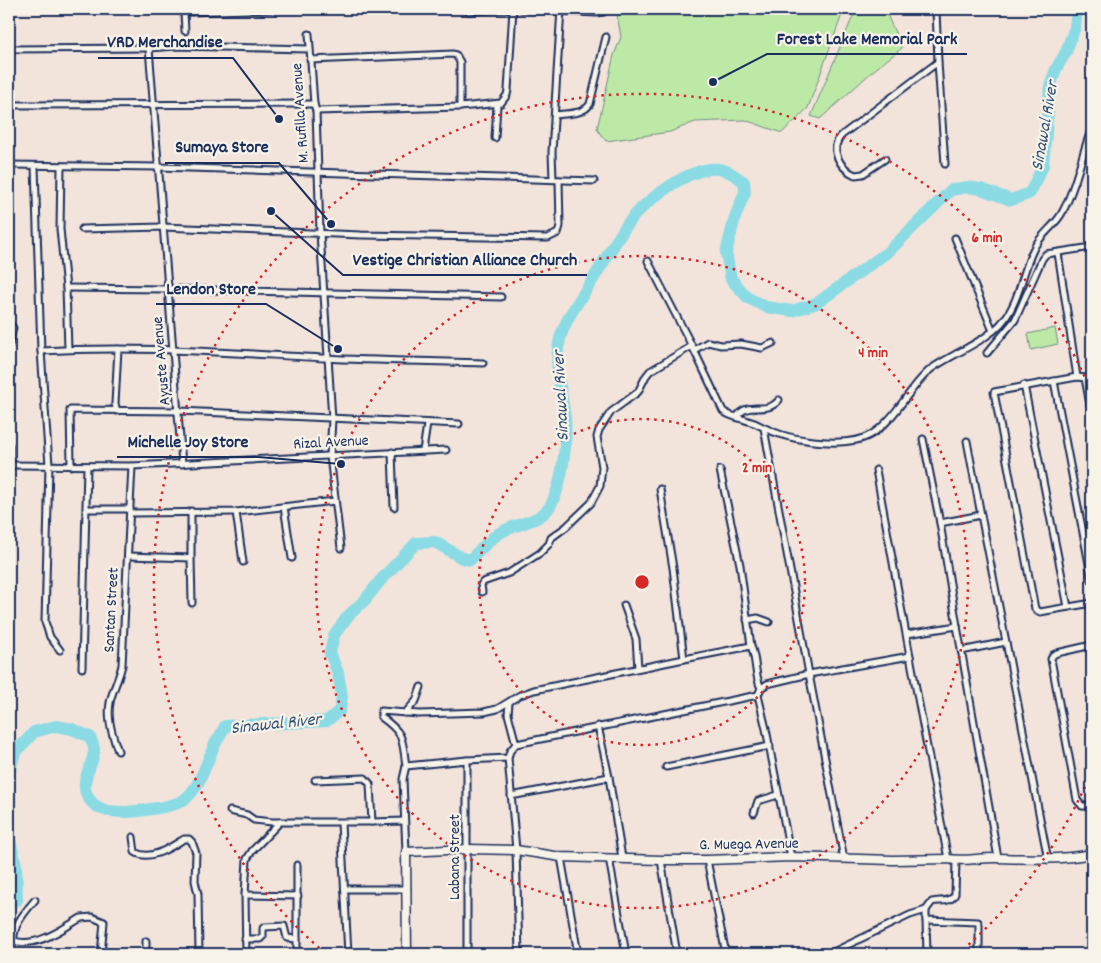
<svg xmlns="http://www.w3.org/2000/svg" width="1101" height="963" font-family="Dekko,sans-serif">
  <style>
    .green { fill: #bde9a6; stroke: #6c8c82 }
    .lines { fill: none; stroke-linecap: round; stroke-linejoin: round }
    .river { stroke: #8adbe4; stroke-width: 12 }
    .street-casing { stroke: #1b2f5e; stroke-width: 9 }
    .secondary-casing { stroke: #1b2f5e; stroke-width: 11 }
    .street { stroke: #f7f3e8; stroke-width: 5 }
    .secondary { stroke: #f7f3e8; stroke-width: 8 }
    .ring { fill: none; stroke: #d62828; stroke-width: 2.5; stroke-dasharray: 2.5 5 }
    .labels { text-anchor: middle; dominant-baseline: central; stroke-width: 4.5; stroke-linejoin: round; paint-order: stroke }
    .street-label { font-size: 16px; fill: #1b2f5e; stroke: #f7f3e8 }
    .water-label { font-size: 18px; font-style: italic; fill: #315179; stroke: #f7f3e8 }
    .centre { fill: #d62828; stroke: #f7f3e8; stroke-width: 2.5 }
    .ring-label { font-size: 15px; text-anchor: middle; font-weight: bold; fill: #d62828; stroke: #f7f3e8; stroke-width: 4.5; stroke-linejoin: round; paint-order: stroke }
    .leader { fill: none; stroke: #1b2f5e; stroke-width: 2 }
    .callout-dot { fill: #1b2f5e; stroke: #f7f3e8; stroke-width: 2 }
    .callout-label { font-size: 18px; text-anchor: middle; font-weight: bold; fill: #1b2f5e; stroke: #f7f3e8; stroke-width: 4.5; stroke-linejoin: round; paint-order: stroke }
  </style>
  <rect width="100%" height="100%" fill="#f3e4db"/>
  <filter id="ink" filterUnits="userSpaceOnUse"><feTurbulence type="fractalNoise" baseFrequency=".02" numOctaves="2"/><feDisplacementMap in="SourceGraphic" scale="10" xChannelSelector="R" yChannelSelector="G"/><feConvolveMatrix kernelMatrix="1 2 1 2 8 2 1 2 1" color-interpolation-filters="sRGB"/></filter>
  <g filter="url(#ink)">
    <g class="green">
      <polygon points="616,9 844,9 808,108 782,133 745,120 695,122 670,132 606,141 597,129 614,55 621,37"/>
      <polygon points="856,9 888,9 888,17 902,48 874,70 820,119 811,116"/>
      <polygon points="1055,328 1058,344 1031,350 1028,334"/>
    </g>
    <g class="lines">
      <g class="river">
        <path d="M9,773l6,-20 19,-21 22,-6 16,3 18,8c2,5 5,11 4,15 -2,17 -16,30 -5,47 9,13 24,13 38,13 13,-1 47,-5 57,-12 15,-11 23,-38 30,-54 3,-6 8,-13 11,-20l102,-5 13,-11 2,-14 -4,-23 -8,-20 4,-18 14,-19 17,-16 15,-19 36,-38 19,-1 27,16 8,2c9,-9 18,-19 28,-26 17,-12 44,-10 54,-31 11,-23 15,-60 13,-85 -3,-26 -12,-53 -5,-79 6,-23 23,-43 35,-63 11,-18 22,-37 34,-54 16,-21 61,-56 89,-53 10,1 18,7 26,13l1,10 -10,25 -9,36 5,26 17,19 18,9 26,4 25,-8 72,-52 62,-61 16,-3 14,2 30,11 19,-7 13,-27 7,-79 6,-18 10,-17 9,-25 2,-18"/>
        <polyline points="9,835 16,865 17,900 9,905"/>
      </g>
      <g class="street-casing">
        <g id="street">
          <polyline points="184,9 184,12 189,12 275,9"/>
          <polyline points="464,9 468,11 508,9"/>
          <polyline points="521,9 596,13 604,12 608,9"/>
          <polyline points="936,9 938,62"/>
          <polyline points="184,12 185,31"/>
          <polyline points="309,34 314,104 316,111 320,233 332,419 330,456 341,548"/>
          <polyline points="149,48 182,464"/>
          <polyline points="9,49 149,48 176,46 309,49"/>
          <polyline points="310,60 453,54 456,55 460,62 460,107"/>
          <polyline points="9,105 314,104"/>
          <polyline points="316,111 460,107 501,103 507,95 508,90 513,9"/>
          <path d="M556,115c11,-2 27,0 34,-11l16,-67"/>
          <polyline points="495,138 497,105"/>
          <path d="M885,159l-22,15 -8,1c-15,-7 -27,-26 -13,-40l96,-73 7,102"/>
          <polyline points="9,165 158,167 594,181"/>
          <polyline points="35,166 41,351 49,465 45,622 50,637 60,650"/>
          <polyline points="61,166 60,229 66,288 68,349"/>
          <polyline points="553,179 552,152 561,9"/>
          <polyline points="82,229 163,227 361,235 548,238 558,233 560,226 559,180"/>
          <polyline points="955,238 993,331"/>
          <polyline points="1090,247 1092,262"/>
          <polyline points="1058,253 1077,377"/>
          <path d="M648,261l46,89 29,61c7,6 19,7 28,11 5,1 9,4 14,6 25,13 83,21 107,6 25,-16 37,-47 59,-65 21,-15 58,-29 73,-49 16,-21 18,-47 29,-70 7,-16 23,-24 30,-39 14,-26 18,-56 29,-83"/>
          <polyline points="66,288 168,289 501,297"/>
          <polyline points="9,322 13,328 9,345"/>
          <polyline points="694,350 708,342 721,345 741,344 762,348 773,343"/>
          <path d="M41,351c95,-6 189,2 284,7 52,3 105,3 158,5"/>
          <polyline points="987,353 1015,320 1042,259 1046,254 1092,247"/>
          <polyline points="1085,378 1092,381"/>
          <polyline points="1054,381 1092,580"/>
          <polyline points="1024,385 1068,607"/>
          <polyline points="117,411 115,404 118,349"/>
          <polyline points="1092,416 1085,378 1077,377 994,392 1035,609 1040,612 1092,603"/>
          <path d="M737,417c10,-17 29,-1 42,-17"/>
          <polyline points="764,428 809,674 910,656 948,859"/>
          <polyline points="967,441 981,515"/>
          <polyline points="9,445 9,489"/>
          <polyline points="423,451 427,424"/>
          <polyline points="392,452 394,507"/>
          <polyline points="9,465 132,466 446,450"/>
          <polyline points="71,466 70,410 179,411 459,424"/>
          <polyline points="720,470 740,565 751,646"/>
          <polyline points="876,470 910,656"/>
          <polyline points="284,507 292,558"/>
          <polyline points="87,509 130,509"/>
          <polyline points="236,512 243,562"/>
          <polyline points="130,513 236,512 335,501"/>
          <polyline points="940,523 981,515 1006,642"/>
          <polyline points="128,556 191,558 191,511"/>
          <polyline points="191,558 192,603"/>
          <polyline points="482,592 481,585 483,582 509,573 540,553 549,544 551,538 566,527 591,503 600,486 602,467 597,437 599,430 611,412 638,392 646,376 650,371 692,346"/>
          <polyline points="624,605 636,639 638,668"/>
          <polyline points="747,620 758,618 769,622"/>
          <polyline points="957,626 998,858"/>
          <polyline points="907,634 957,626 940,523 923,439"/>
          <polyline points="1092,645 1057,653 1053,655 1051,659 1077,800 1082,806 1092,806"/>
          <polyline points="961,651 1006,642 1048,860"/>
          <path d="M684,659l67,-13c6,14 3,29 10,42"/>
          <polyline points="82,668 87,466"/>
          <polyline points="509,703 508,714 516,744"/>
          <polyline points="405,713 416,701 421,687"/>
          <polyline points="598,726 609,777 622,858"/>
          <path d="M118,751c-7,-19 -13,-39 -5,-59 3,-9 7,-17 9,-27l10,-199"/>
          <polyline points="508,758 516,850 519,954"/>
          <polyline points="467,760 467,954"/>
          <path d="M406,766c-4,-27 -1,-32 -25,-49v-6l38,3 65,-2 13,-3 23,-14 14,-5 150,-31 -11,-91 -13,-79"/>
          <polyline points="666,767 770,746"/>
          <polyline points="315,780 365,778 370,784 372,822 404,821"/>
          <polyline points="511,796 609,777"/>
          <polyline points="230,811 247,815 254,820 272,822 372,822"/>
          <polyline points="754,813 758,801 778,795"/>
          <polyline points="341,823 348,954"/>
          <path d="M133,837l2,15c15,10 36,-5 49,-13h5l3,3 4,11 -1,28 3,13 1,60"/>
          <polyline points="406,852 403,779 406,766 467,760 508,758 510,751 516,744 758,695"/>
          <polyline points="561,857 578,954"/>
          <polyline points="791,857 766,729 758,695 761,688 767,684 809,674 844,859"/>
          <polyline points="609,858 626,954"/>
          <polyline points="661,860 677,954"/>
          <polyline points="707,860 726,954"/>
          <path d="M956,861l-1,33c-4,9 -14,6 -23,8l-6,8v10l52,2 1,3v29"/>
          <polyline points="297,865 297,954"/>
          <polyline points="345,889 407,889"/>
          <polyline points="245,895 298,896"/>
          <path d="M35,900c-9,11 -23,26 -21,41 23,7 48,-12 67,-23l11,-1 12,5 -3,32"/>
          <polyline points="926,920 927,954"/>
          <polyline points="245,939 260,939 263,936 263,928 265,927 284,926 287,938 297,939"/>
          <polyline points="146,941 146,954"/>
          <polyline points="246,954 245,895 247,859 252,851 280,822"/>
          <polyline points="829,954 910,915 926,910"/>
        </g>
      </g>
      <g class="secondary-casing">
        <path id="secondary" d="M407,954l-1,-102 62,-3 48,1 45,7 100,3h46l84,-3 102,3 55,-1c17,3 33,-2 50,-1 32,1 63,2 94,-4"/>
      </g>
      <use href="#street" class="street"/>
      <use href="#secondary" class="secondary"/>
    </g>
  </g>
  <g class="ring">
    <circle cx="642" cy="582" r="163"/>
    <circle cx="642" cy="582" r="326"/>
    <path d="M1091 773A488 488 0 0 1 959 953M325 953A488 488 0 1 1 1091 391"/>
  </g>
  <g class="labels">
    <g class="street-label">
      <text transform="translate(301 113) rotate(-94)">M. Rufilla Avenue</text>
      <text transform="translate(162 361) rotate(-95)">Ayuste Avenue</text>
      <text transform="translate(331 443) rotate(-3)">Rizal Avenue</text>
      <text transform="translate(112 610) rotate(-87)">Santan Street</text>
      <text transform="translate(749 845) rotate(-1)">G. Muega Avenue</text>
      <text transform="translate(455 857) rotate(-90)">Labana Street</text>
    </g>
    <g class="water-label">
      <text transform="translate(1046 126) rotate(-80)">Sinawal River</text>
      <text transform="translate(562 396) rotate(-93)">Sinawal River</text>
      <text transform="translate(276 725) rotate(-6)">Sinawal River</text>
    </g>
  </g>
  <circle cx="642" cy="582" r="8" class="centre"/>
  <g class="ring-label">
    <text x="987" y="242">6 min</text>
    <text x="873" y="357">4 min</text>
    <text x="757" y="472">2 min</text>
  </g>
  <path class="leader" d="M713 82L767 54H967M279 119L233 58H98M331 224L279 163H165M271 211L343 275H587M338 349L266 304H156M341 464L258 457H117"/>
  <g class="callout-dot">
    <circle cx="713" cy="82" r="5"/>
    <circle cx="279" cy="119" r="5"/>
    <circle cx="331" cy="224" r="5"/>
    <circle cx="271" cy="211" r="5"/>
    <circle cx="338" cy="349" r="5"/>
    <circle cx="341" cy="464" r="5"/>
  </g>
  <g class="callout-label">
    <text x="867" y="44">Forest Lake Memorial Park</text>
    <text x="165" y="47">VRD Merchandise</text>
    <text x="222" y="152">Sumaya Store</text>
    <text x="465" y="265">Vestige Christian Alliance Church</text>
    <text x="211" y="294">Lendon Store</text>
    <text x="188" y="447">Michelle Joy Store</text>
  </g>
  <rect width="1101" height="963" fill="none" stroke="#f7f3e8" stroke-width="30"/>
  <rect x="15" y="15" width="1071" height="933" fill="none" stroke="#1b2f5e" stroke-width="2" filter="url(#ink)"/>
</svg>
